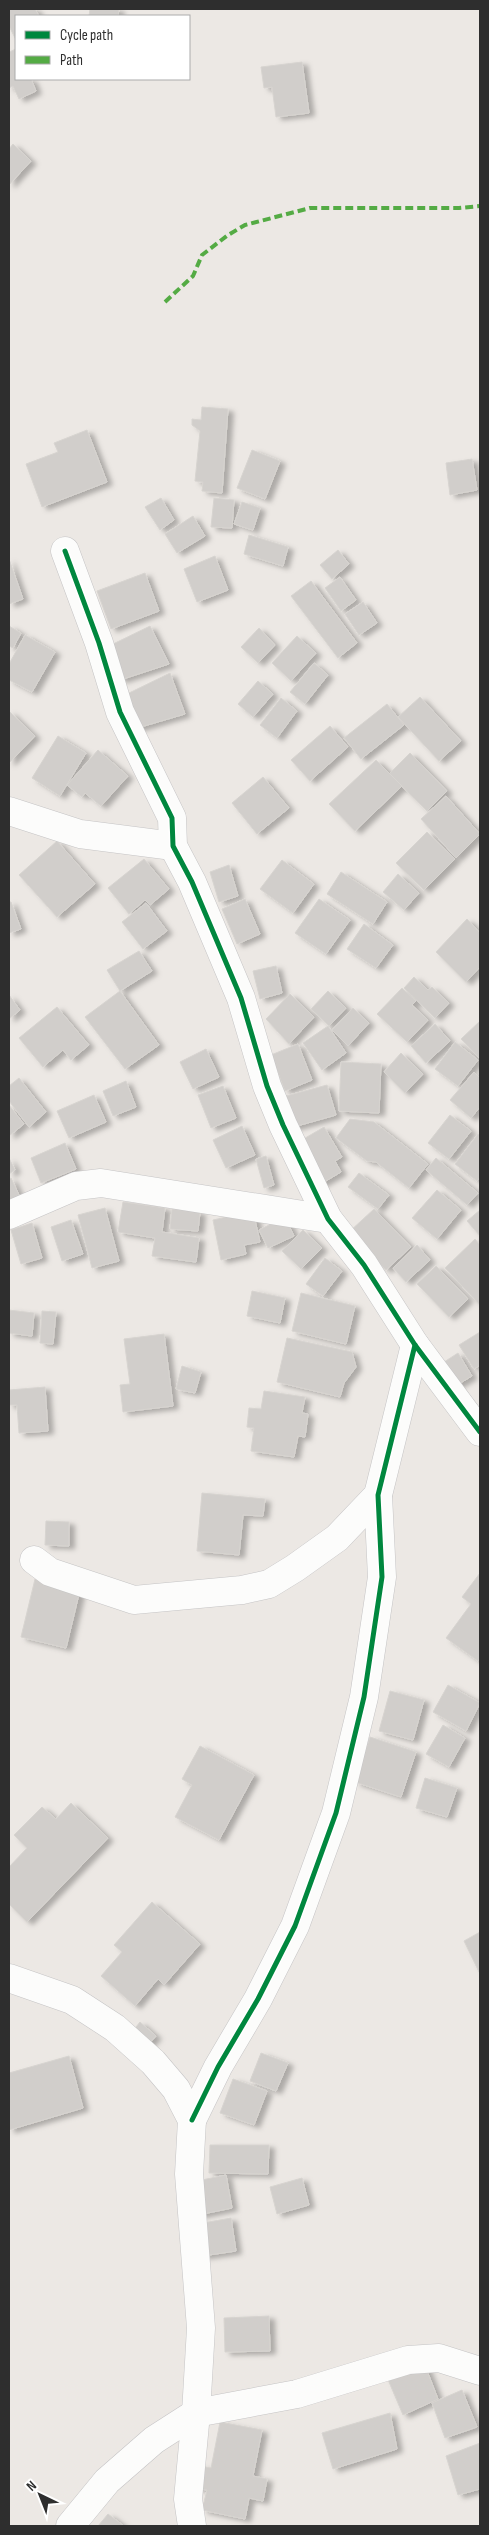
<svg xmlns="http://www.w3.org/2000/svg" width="489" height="2535" font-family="'Sofia Sans Condensed',sans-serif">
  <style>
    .building { fill: #d1cecb; stroke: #d7d4d0; filter: url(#shadow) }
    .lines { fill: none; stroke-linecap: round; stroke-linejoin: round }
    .street-casing { stroke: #c5c4c5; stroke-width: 29 }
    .street { stroke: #fcfcfb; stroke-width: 28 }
    .quiet { stroke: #54ab44; stroke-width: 4; stroke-dasharray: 8 4; stroke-linecap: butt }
    .cycleway-casing { stroke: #fff; stroke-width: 8 }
    .cycleway { stroke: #00873e; stroke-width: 5 }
  </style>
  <defs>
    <filter id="shadow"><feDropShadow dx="5.5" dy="3" stdDeviation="2.5" flood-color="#0004"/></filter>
  </defs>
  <rect width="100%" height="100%" fill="#ece8e4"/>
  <g class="building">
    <polygon points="9,9 35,9 39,16 16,16 16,40 9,26"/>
    <polygon points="90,9 119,9 118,16 89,16"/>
    <polygon points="16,49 16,79 31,79 36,91 19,99 13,86 9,88 9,52"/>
    <polygon points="302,62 309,113 276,117 272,87 264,88 261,67"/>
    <polygon points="13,144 31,161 9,185 9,149"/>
    <polygon points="202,407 228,409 222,493 202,491 203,482 195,481 200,431 192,425 192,419 201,420"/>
    <polygon points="87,430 107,482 42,507 26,464 58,452 54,443"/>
    <polygon points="252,450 280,461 265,499 237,488"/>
    <polygon points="472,459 477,490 450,495 446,463"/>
    <polygon points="161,498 174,520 160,530 145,507"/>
    <polygon points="214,498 234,500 232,528 211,527"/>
    <polygon points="242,502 260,508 253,530 234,524"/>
    <polygon points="193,516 205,536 177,553 165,534"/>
    <polygon points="249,535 288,547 283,566 244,554"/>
    <polygon points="338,550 349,564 332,579 320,565"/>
    <polygon points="215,556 228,590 197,602 184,569"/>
    <polygon points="9,559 23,599 9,604"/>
    <polygon points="145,573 159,611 111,629 97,591"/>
    <polygon points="340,577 356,600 341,611 325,588"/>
    <polygon points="311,581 357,643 338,658 291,596"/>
    <polygon points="363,602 377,623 359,635 345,614"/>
    <polygon points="9,626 21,633 13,648 9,646"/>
    <polygon points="150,626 169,664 120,680 109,646"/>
    <polygon points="259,628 275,645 258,663 241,647"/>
    <polygon points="25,635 55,652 32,692 9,680 9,664"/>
    <polygon points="297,636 316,653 291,681 272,663"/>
    <polygon points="314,663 328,675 305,704 290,692"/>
    <polygon points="170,673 185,714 134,729 125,695"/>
    <polygon points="258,681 273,694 253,717 238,704"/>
    <polygon points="420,697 461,741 439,761 398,717"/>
    <polygon points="281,698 297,711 277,738 260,725"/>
    <polygon points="387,704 404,725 361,759 344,738"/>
    <polygon points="9,711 35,736 9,763"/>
    <polygon points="330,726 348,747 310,781 291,760"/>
    <polygon points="58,736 86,753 60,796 32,778"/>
    <polygon points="98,750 128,776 101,806 85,793 82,797 67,785"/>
    <polygon points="410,753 447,791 427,811 389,774"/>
    <polygon points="376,760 402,786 355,831 329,804"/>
    <polygon points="263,777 289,808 257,834 232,803"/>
    <polygon points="446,796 480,834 456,858 421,819"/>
    <polygon points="427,832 455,859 424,890 396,863"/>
    <polygon points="57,841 95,884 57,917 19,875"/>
    <polygon points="144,859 169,889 150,905 145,900 129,914 108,888"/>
    <polygon points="282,860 314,884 293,913 260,889"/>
    <polygon points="229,865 238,896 219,902 210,872"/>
    <polygon points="341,872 387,902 373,924 327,894"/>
    <polygon points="398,874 419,893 404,910 383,892"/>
    <polygon points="245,899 260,934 237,944 222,909"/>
    <polygon points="319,899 350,920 326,954 295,933"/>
    <polygon points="9,902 11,902 21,929 9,933"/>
    <polygon points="146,903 167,931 143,949 122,922"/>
    <polygon points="467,919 480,933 480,967 466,982 436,952"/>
    <polygon points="364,924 393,945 376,968 347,949"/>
    <polygon points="139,951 152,971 120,991 107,970"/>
    <polygon points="276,966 282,993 260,999 253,971"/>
    <polygon points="414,977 428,990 432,987 449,1003 435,1018 404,988"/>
    <polygon points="402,988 416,1001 412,1005 428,1020 407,1042 377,1014"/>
    <polygon points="120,991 159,1045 125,1069 85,1017"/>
    <polygon points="328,991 346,1008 329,1026 311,1009"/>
    <polygon points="290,994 314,1017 289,1044 266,1019"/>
    <polygon points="9,995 20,1010 9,1019"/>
    <polygon points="57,1007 89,1045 71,1060 63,1050 43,1067 19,1038"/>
    <polygon points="353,1008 369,1023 348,1046 332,1030"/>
    <polygon points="480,1021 480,1059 461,1039"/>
    <polygon points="435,1024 450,1041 426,1063 411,1046"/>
    <polygon points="328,1026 346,1053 322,1070 303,1043"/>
    <polygon points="455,1042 478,1060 458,1086 435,1069"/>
    <polygon points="298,1044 312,1080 285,1091 271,1055"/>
    <polygon points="206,1049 219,1077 193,1089 180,1062"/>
    <polygon points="401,1053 423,1074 405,1093 384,1072"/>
    <polygon points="341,1062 381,1064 379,1113 339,1111"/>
    <polygon points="474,1072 480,1078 480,1107 471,1118 450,1100"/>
    <polygon points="19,1078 46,1112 29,1127 9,1101 9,1086"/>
    <polygon points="126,1081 136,1107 113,1116 103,1091"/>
    <polygon points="327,1085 336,1115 290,1128 282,1097"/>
    <polygon points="223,1086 236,1118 211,1128 198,1095"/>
    <polygon points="94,1095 106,1122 69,1138 57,1111"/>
    <polygon points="9,1105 24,1124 9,1136"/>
    <polygon points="450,1115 471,1131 449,1159 428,1143"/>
    <polygon points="350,1119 374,1122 428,1164 409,1188 376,1162 367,1161 336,1138"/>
    <polygon points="242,1126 255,1155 226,1168 213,1140"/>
    <polygon points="324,1127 342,1157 335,1161 341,1172 319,1185 295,1144"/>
    <polygon points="478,1134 480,1136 480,1177 477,1181 455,1164"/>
    <polygon points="65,1143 76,1169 41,1183 31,1158"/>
    <polygon points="266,1156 274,1185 264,1188 256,1159"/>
    <polygon points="9,1158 15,1170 9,1174"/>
    <polygon points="436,1158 478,1193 467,1205 426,1170"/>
    <polygon points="359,1173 389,1195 378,1209 348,1187"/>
    <polygon points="11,1178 21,1199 12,1204 9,1198 9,1179"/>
    <polygon points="437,1190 461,1210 437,1239 412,1218"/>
    <polygon points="123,1202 165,1208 162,1232 199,1238 196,1262 152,1256 155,1238 118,1232"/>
    <polygon points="105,1208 119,1261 92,1268 78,1215"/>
    <polygon points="172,1209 200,1212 198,1231 170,1229"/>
    <polygon points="374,1209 411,1247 386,1270 349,1232"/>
    <polygon points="480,1210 480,1236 467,1221"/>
    <polygon points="253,1211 260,1242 244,1245 246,1254 221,1260 213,1220"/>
    <polygon points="285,1217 294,1236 268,1248 259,1230"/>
    <polygon points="71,1220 83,1254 62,1261 51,1227"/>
    <polygon points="32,1223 42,1258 21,1264 11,1230"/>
    <polygon points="303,1230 322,1248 301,1269 282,1251"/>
    <polygon points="475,1239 480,1245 480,1305 445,1268"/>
    <polygon points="417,1245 430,1260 406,1282 393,1268"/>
    <polygon points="325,1258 342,1271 323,1296 306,1284"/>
    <polygon points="436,1266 468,1299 449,1317 417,1284"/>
    <polygon points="252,1291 285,1298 280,1323 247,1316"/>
    <polygon points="301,1293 355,1306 346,1344 292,1331"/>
    <polygon points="9,1310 34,1313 32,1336 9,1333"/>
    <polygon points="42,1311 56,1312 53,1344 40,1343"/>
    <polygon points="480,1332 480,1365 474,1369 459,1345"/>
    <polygon points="164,1334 173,1406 123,1412 120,1385 130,1384 124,1339"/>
    <polygon points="287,1338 352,1352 356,1367 344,1383 340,1397 277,1382"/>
    <polygon points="458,1353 472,1376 452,1388 438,1366"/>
    <polygon points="182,1366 201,1372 195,1393 176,1389"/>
    <polygon points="45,1387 48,1431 19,1433 17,1405 9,1405 9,1390"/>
    <polygon points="264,1391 305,1397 302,1413 308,1414 305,1437 298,1436 294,1457 251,1451 254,1428 247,1427 249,1408 261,1409"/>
    <polygon points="202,1493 265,1499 263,1516 243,1515 239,1555 197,1551"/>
    <polygon points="46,1521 69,1522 69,1546 45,1545"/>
    <polygon points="480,1573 480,1658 478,1661 446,1638 471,1604 462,1597"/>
    <polygon points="35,1579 80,1590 66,1648 21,1637"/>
    <polygon points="448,1685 480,1703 466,1731 433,1712"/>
    <polygon points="390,1691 424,1700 413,1740 379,1731"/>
    <polygon points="443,1725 465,1738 449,1767 426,1754"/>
    <polygon points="370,1737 416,1752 401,1797 355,1782"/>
    <polygon points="200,1746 254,1775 219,1840 175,1817 192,1785 182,1779"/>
    <polygon points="425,1778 457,1788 447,1817 416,1808"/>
    <polygon points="71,1803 108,1838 27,1922 9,1904 9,1867 27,1848 14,1835 42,1807 56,1819"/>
    <polygon points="152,1902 200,1944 164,1985 158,1979 135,2006 101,1976 122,1952 114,1945"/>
    <polygon points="480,1932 480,1974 464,1941"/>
    <polygon points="140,2022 156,2036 147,2046 132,2032"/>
    <polygon points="261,2053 288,2063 276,2091 250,2081"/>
    <polygon points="69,2056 83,2108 9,2130 9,2073"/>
    <polygon points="233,2079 267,2091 254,2125 220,2113"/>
    <polygon points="210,2145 269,2145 268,2174 209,2173"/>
    <polygon points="226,2175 232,2208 198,2215 192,2182"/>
    <polygon points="302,2178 309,2205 277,2214 270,2187"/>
    <polygon points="231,2218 236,2251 202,2256 197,2224"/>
    <polygon points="269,2316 270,2351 225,2352 224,2318"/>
    <polygon points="424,2363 438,2399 403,2415 386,2375"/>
    <polygon points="462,2390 477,2427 445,2438 432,2403"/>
    <polygon points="390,2413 397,2449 333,2469 322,2433"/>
    <polygon points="220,2422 262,2430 253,2476 267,2479 263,2501 249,2498 245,2519 202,2510 207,2490 196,2488 201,2466 211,2468"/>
    <polygon points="480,2443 480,2489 458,2495 446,2456"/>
    <polygon points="108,2514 124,2526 98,2526"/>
  </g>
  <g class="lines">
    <g class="street-casing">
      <g id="street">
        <polyline points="65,551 99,643 120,712 172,818 173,846 192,882 241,998 267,1086 283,1125 328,1219 364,1265 415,1345 480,1432"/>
        <polyline points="9,811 80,834 173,846"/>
        <polyline points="9,1215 76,1186 101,1183 328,1219"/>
        <polyline points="34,1560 50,1572 134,1600 242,1590 269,1584 295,1568 337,1538 378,1495"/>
        <polyline points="9,1978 72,2000 115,2028 153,2062 176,2089 192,2120 189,2174 201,2328 196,2413 188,2499 192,2526"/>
        <polyline points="192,2120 218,2067 258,1999 295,1926 336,1813 364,1697 382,1577 378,1495 415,1345"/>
        <polyline points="70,2526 107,2481 154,2440 196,2413 297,2394 408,2360 439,2358 480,2371"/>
      </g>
    </g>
    <use href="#street" class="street"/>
    <polyline class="quiet" points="165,302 193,276 202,255 228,235 245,225 310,208 459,208 480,206"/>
    <g class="cycleway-casing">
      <g id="cycleway">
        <polyline points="65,551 99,643 120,712 172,818 173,846 192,882 241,998 267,1086 283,1125 328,1219 364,1265 415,1345 480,1432"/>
        <polyline points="192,2120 218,2067 258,1999 295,1926 336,1813 364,1697 382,1577 378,1495 415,1345"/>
      </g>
    </g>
    <use href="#cycleway" class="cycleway"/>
  </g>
  <rect width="489" height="2535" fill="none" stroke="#2e2e2e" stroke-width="20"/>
  <rect x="15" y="15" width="175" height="65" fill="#ffffff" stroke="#ababab"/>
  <rect x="25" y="31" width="25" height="8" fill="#00873e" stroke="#ababab"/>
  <text x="60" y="40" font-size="15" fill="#2e2e2e">Cycle path</text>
  <rect x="25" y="56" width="25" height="8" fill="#54ab44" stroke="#ababab"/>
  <text x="60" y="65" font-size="15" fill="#2e2e2e">Path</text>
  <g transform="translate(40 2495) rotate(317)" stroke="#ffffff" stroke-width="4" paint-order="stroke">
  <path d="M0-4L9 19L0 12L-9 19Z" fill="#2e2e2e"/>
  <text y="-8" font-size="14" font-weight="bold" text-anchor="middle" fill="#2e2e2e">N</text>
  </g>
</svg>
